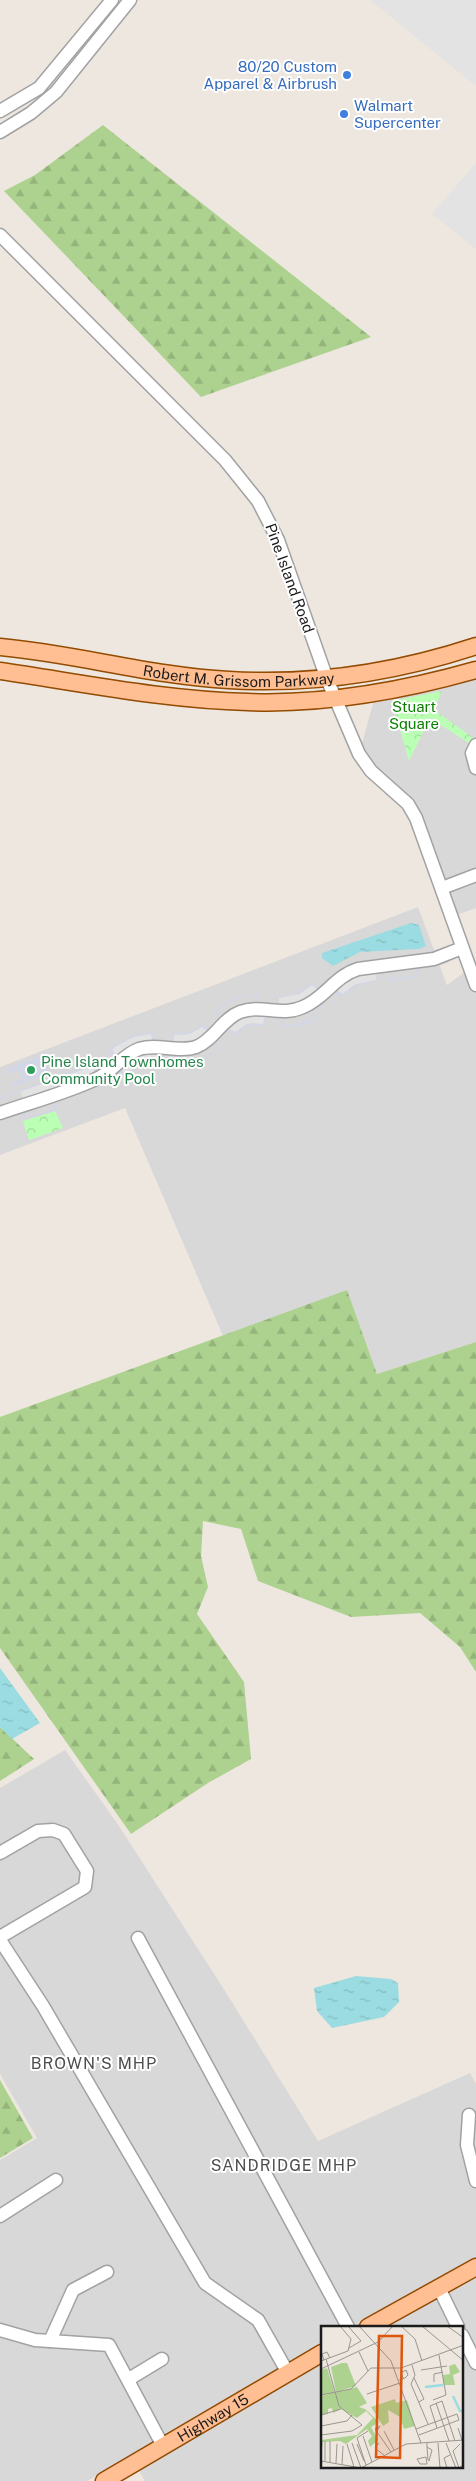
<svg xmlns="http://www.w3.org/2000/svg" width="476" height="2481" font-family="'Public Sans',sans-serif">
  <style>
    .residential { fill: #d9d8d8; fill-rule: evenodd }
    .forest { fill: url(#forest-firs) }
    .park { fill: url(#park-crowns) }
    .parking { fill: #e3e3e3 }
    .plaza { fill: #d3d6e4 }
    .water { fill: url(#water-ripples) }
    .lines { fill: none; stroke-linecap: round; stroke-linejoin: round }
    .minor-casing { stroke: #a2a2a2; stroke-width: 15 }
    .major-casing { stroke: #924b00; stroke-width: 19 }
    .minor { stroke: #fff; stroke-width: 12 }
    .major { stroke: #ffbf93; stroke-width: 16 }
    .shop-dot { fill: #3f7fe0; stroke: #fff; stroke-width: 2 }
    .leisure-dot { fill: #2e9e5b; stroke: #fff; stroke-width: 2 }
    .labels { text-anchor: middle; dominant-baseline: central; stroke-width: 4; stroke-linejoin: round; paint-order: stroke }
    .shop-label { font-size: 15px; fill: #366cbe; stroke: #fff; text-anchor: end }
    .street-label { font-size: 15px; fill: #1b1b1b; stroke: #fff }
    .park-label { font-size: 15px; fill: #0a8101; stroke: #fff }
    .leisure-label { font-size: 15px; fill: #27864d; stroke: #fff; text-anchor: start }
    .neighbourhood-label { font-size: 16px; letter-spacing: 1px; fill: #4e4e4e; stroke: #fff }
    .inset-river { fill: none; stroke: #9adce1; stroke-width: 2.5 }
    .inset-road { fill: none; stroke: #9a9591; stroke-width: 1 }
    .view { fill: #de560d; fill-opacity: 0.15; stroke: #de560d; stroke-width: 2.5 }
    .inset-edge { fill: none; stroke: #1b1b1b; stroke-width: 2.5 }
  </style>
  <defs>
    <pattern id="forest-firs" width="22" height="20" patternUnits="userSpaceOnUse" patternTransform="scale(1.25)"><rect width="22" height="20" fill="#add28f"/><path d="M5 1l3.5 6h-7zM16 11l3.5 6h-7z" fill="#94b47b"/></pattern>
    <pattern id="park-crowns" width="20" height="18" patternUnits="userSpaceOnUse" patternTransform="scale(1.25)"><rect width="20" height="18" fill="#bbffb5"/><path d="M2 6a3 3 0 1 1 6 0M12 15a3 3 0 1 1 6 0" fill="none" stroke="#a0da9b"/></pattern>
    <pattern id="water-ripples" width="26" height="14" patternUnits="userSpaceOnUse" patternTransform="scale(1.25)"><rect width="26" height="14" fill="#9adce1"/><path d="M2 4q2-2 4 0t4 0M15 11q2-2 4 0t4 0" fill="none" stroke="#84bcc0"/></pattern>
  </defs>
  <rect width="100%" height="100%" fill="#eee7df"/>
  <g class="residential">
    <polygon points="476,670 476,908 451,917 416,818 359,754 376,693"/>
    <polygon points="418,907 447,985 470,968 476,985 476,1342 377,1374 347,1291 223,1336 125,1108 0,1155 0,1067"/>
    <path d="M65,1750l54,76 106,165 93,150 152,-68 6,11v397h-331l-14,-25 -44,25h-87v-321l37,-22 -37,-64v-286zM322,2327h140v140h-140z"/>
  </g>
  <g class="forest">
    <polygon points="103,125 371,337 201,397 4,191 35,175"/>
    <polygon points="347,1290 377,1374 476,1342 476,1672 460,1647 420,1613 351,1617 258,1581 241,1529 203,1521 201,1556 208,1587 197,1614 244,1682 251,1759 208,1783 131,1834 0,1648 0,1417"/>
    <polygon points="0,1727 34,1759 0,1781"/>
    <polygon points="0,2080 33,2138 0,2158"/>
  </g>
  <g class="park">
    <polygon points="442,691 434,710 472,737 469,743 430,718 409,761 392,701"/>
    <polygon points="55,1111 63,1128 29,1140 23,1121"/>
  </g>
  <g class="parking">
    <polygon points="370,0 476,0 476,86"/>
    <polygon points="476,163 476,249 432,214"/>
    <polygon points="377,972 376,980 354,985 343,994 336,990 354,976"/>
    <polygon points="312,985 319,990 299,1003 278,1006 279,998 299,994"/>
    <polygon points="255,1015 266,1015 263,1024 251,1023 235,1032 227,1028 245,1016"/>
    <polygon points="202,1027 209,1032 204,1036 190,1042 173,1044 174,1035 189,1034"/>
    <polygon points="142,1034 151,1034 153,1042 124,1050 117,1057 112,1049 124,1041"/>
    <polygon points="158,1053 155,1062 143,1062 127,1073 120,1069 137,1057"/>
    <polygon points="93,1066 95,1073 62,1085 59,1078"/>
    <polygon points="55,1079 57,1087 23,1099 21,1091"/>
  </g>
  <g class="plaza">
    <polygon points="444,947 445,949 431,954 349,966 331,978 319,990 312,985 299,994 279,998 278,1006 258,1004 256,995 235,999 217,1011 221,1018 209,1032 202,1027 189,1034 174,1035 173,1044 153,1042 151,1034 133,1037 112,1049 114,1053 110,1056 113,1060 95,1073 92,1066 0,1099 0,1097 94,1063 98,1070 110,1060 109,1055 111,1053 109,1049 132,1035 154,1032 154,1040 171,1042 173,1033 191,1032 202,1024 209,1029 219,1018 214,1011 233,998 258,993 259,1001 276,1004 278,996 293,995 312,982 318,987 348,964 427,953"/>
    <polygon points="448,960 449,962 439,966 418,969 418,977 390,981 389,972 378,974 378,981 357,986 343,997 336,994 334,1011 332,1012 336,990 343,994 354,985 376,980 377,972 390,970 393,978 415,976 416,968"/>
    <polygon points="322,1005 327,1012 323,1008 316,1009 313,1012 317,1019 307,1024 282,1028 281,1019 267,1017 265,1026 248,1026 235,1035 228,1030 216,1043 221,1049 202,1062 177,1065 177,1057 159,1056 156,1064 145,1064 126,1076 121,1072 105,1084 55,1102 57,1110 55,1111 25,1120 22,1113 0,1121 0,1119 24,1110 27,1118 54,1109 52,1101 120,1069 127,1073 143,1062 155,1061 158,1053 178,1055 180,1063 204,1059 218,1049 214,1042 227,1028 235,1032 247,1024 263,1024 266,1015 283,1018 284,1025 297,1024 314,1018 312,1010"/>
    <polygon points="43,1055 50,1074 12,1087 11,1084 22,1079 19,1071 8,1074 9,1067"/>
  </g>
  <g class="water">
    <polygon points="411,923 419,925 426,946 419,949 360,952 333,966 322,958 322,953 328,951"/>
    <polygon points="0,1668 40,1723 12,1739 0,1727"/>
    <polygon points="356,1976 391,1979 398,1983 399,2002 384,2017 332,2028 317,2011 314,1988"/>
  </g>
  <g class="lines">
    <g class="minor-casing">
      <g id="minor">
        <polyline points="0,111 39,88 112,0"/>
        <polyline points="0,132 31,113 56,92 130,0"/>
        <polyline points="0,235 225,460 258,501 278,540 327,679 359,754 371,771 408,804 416,818 476,985"/>
        <polyline points="476,745 472,753 476,768"/>
        <polyline points="442,888 476,875"/>
        <path d="M0,1113c32,-11 66,-20 96,-34 17,-7 26,-24 43,-30 19,-6 38,4 57,-2 18,-7 26,-28 44,-35 21,-8 42,5 63,-5 22,-9 32,-31 55,-38l76,-10 28,-11"/>
        <polyline points="0,1853 38,1831 53,1830 64,1834 87,1871 85,1887 0,1937"/>
        <polyline points="138,1938 348,2327"/>
        <polyline points="0,1940 43,2006 205,2283 258,2320 288,2373"/>
        <polyline points="469,2115 467,2145 476,2181"/>
        <polyline points="0,2216 56,2180"/>
        <polyline points="439,2288 458,2327"/>
        <polyline points="0,2330 35,2340 109,2345 163,2446"/>
        <polyline points="462,2335 476,2363"/>
        <polyline points="50,2341 73,2290 107,2272"/>
        <polyline points="129,2379 162,2359"/>
      </g>
    </g>
    <g class="major-casing">
      <g id="major">
        <path id="s1" d="M0,647c77,7 152,29 229,33 83,5 168,-8 247,-34"/>
        <path d="M0,671c82,12 165,29 248,31 77,3 154,-11 228,-32"/>
        <polyline points="368,2327 476,2267"/>
        <path id="s2" d="M104,2481l218,-128"/>
      </g>
    </g>
    <use href="#minor" class="minor"/>
    <use href="#major" class="major"/>
  </g>
  <g class="shop-dot">
    <circle cx="347" cy="75" r="5"/>
    <circle cx="344" cy="114" r="5"/>
  </g>
  <circle class="leisure-dot" cx="31" cy="1070" r="5"/>
  <g class="labels">
    <g class="shop-label">
      <text x="337" y="66">80/20 Custom<tspan x="337" dy="17">Apparel &amp; Airbrush</tspan></text>
      <text x="354" y="105" text-anchor="start">Walmart<tspan x="354" dy="17">Supercenter</tspan></text>
    </g>
    <g class="street-label">
      <text transform="translate(290 578) rotate(70)">Pine Island Road</text>
      <text stroke="none"><textPath href="#s1" startOffset="241">Robert M. Grissom Parkway</textPath></text>
      <text stroke="none"><textPath href="#s2" startOffset="126">Highway 15</textPath></text>
    </g>
    <g class="park-label">
      <text x="414" y="706">Stuart<tspan x="414" dy="17">Square</tspan></text>
    </g>
    <g class="leisure-label">
      <text x="41" y="1061">Pine Island Townhomes<tspan x="41" dy="17">Community Pool</tspan></text>
    </g>
    <g class="neighbourhood-label">
      <text x="94" y="2063">BROWN'S MHP</text>
      <text x="284" y="2165">SANDRIDGE MHP</text>
    </g>
  </g>
  <g transform="translate(321 2326)">
    <rect width="142" height="142" fill="#eee7df"/>
    <path d="M21,37h5l9,23 -20,6 -5,-25zM134,38l5,8 -7,3 2,10h-11l-1,-10 7,-1 -1,-8zM6,42l8,25 -14,2v-25zM36,61l10,16 -8,4 6,2 14,13 -8,5 7,13 -8,7 -2,-6 4,-5 -5,-7 -21,15 -6,-3 -17,1 -2,13v-15l36,-5 16,-17 -7,-7 -9,7 -16,-9 -8,4 -1,-5 -4,1v5l-7,1v-19zM74,73l1,4 11,-3 8,26 -11,3 -4,-12 -12,-7 1,12 -6,4 -12,-19z" fill="#add28f"/>
    <path class="inset-river" d="M104,61l18,-2M132,70l7,15h4"/>
    <path class="inset-road" d="M27,0l13,15 -12,7M38,0l32,35 30,82M80,0l14,13 7,22M101,0l42,35M126,0l17,12M38,26l9,19M3,34l-2,-6 5,-2 3,6M0,35l27,-10 3,-12 -11,-13M91,39l3,10 -4,9 17,40M0,43l57,-27 15,-16M100,44l26,-4M93,52l10,21 -5,3M78,54l6,-2 3,-3 -2,-5 -5,3 2,5M113,56v-8l9,-2M46,68l33,-11M0,69l30,-6 20,-21h30l63,-23M112,74l13,-5 -7,-40M115,77l13,38M0,89l20,-6M0,100l26,-5 5,-6M116,102l-7,-22 12,-5 13,40M137,102l6,18M95,103l41,-15 2,6 -40,15M56,105l3,-5 -5,3 16,23M63,105l10,19M0,109l31,-4 10,-6 -23,-19 -13,-47M42,110l9,26M31,117l9,25M58,117l-4,5 10,8M106,117v4l1,13 1,1 3,-11 -5,-3M117,117l2,25M125,117l10,25M26,118l7,23M36,118l7,17M139,118l-7,7 6,17 5,-4M105,131l1,7h-7l-3,-5zM0,135l40,7 45,-24 58,-4M4,135v-20M9,136v-21M15,137l1,-19M21,139l1,-19M45,139l-9,-27 11,-7M126,142l-3,-10 6,-3"/>
    <path class="view" d="M58,10h23l-2,122 -24,-1z"/>
    <rect width="142" height="142" class="inset-edge"/>
  </g>
</svg>
